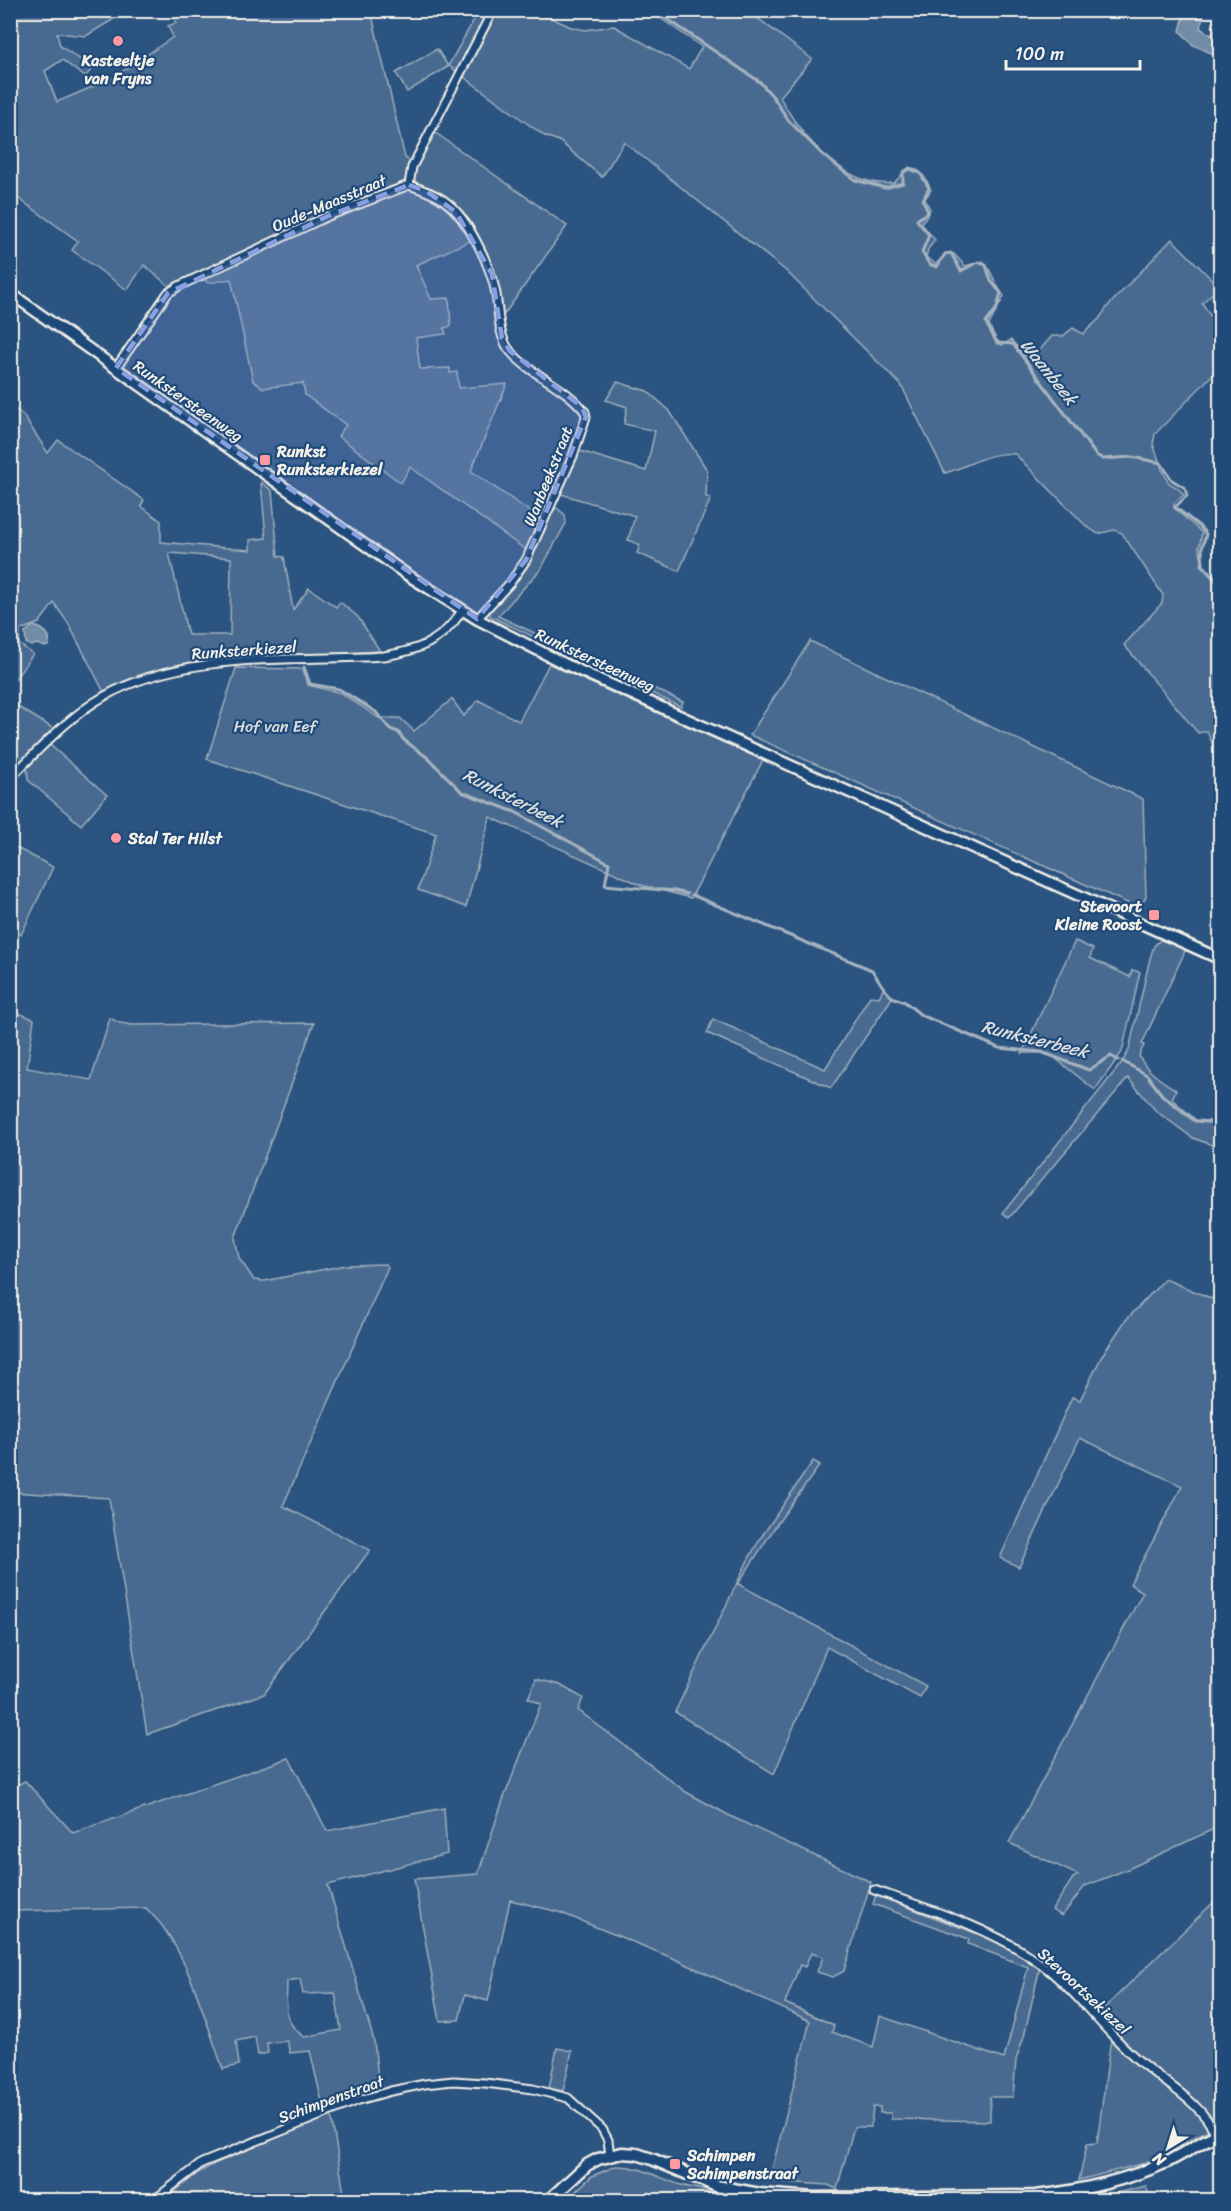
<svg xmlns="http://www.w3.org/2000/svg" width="1231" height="2211" font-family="Sriracha,sans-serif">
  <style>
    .green { fill: #496b90; stroke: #9eaebc; stroke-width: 1.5; fill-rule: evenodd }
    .water { fill: #738ca6; stroke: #a7b4c0; stroke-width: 1.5 }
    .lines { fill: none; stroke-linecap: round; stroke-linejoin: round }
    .stream { stroke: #a7b4c0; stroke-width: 3 }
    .minor-casing { stroke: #f4f1e8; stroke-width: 11 }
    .tertiary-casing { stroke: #f4f1e8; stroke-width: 14 }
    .secondary-casing { stroke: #f4f1e8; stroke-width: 15 }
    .minor { stroke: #1f4a7a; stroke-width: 7 }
    .tertiary { stroke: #1f4a7a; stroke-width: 9 }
    .secondary { stroke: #1f4a7a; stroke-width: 10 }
    .marked { fill: #88a0e0; fill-opacity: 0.2; stroke: #88a0e0; stroke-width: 4.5; stroke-dasharray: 12 8; stroke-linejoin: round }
    .poi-dot { fill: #ff9aa2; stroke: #1f4a7a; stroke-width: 2 }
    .labels { text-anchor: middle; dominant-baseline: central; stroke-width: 4.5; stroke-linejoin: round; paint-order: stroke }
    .poi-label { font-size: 16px; font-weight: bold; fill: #f4f1e8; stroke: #1f4a7a; text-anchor: start }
    .street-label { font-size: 16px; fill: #f4f1e8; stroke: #1f4a7a }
    .park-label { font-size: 16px; fill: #dadddb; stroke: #1f4a7a }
    .water-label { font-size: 18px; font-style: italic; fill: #dadddb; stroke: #1f4a7a }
  </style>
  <rect width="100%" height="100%" fill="#2c5481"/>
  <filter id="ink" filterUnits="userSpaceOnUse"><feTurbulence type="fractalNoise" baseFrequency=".0167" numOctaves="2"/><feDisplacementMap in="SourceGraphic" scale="12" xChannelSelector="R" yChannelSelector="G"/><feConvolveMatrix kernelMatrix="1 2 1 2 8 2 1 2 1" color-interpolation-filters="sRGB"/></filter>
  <g filter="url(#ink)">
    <g class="green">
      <path d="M11,11h116l-41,25 -29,-3 3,13 33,22 -8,9 -23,-17 -17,11 12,31 54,-23 62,-42 -5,-11 8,-3 -6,-12h201l34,147 6,3 12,-12 10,-18 134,95 -64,90 -6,-39 -37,-68 -15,-14 -13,-7 -27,-8 2,6c32,13 46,25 63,55l-54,24 15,34 18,-1 2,28 -7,2 2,6 -30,4 4,31 30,-1v5l7,-1 2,16 48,-4 -36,87 70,48 -15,31 -116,-83 -9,16 -63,-47 8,-11 -41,-30 -2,-12 -40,5 -10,-7 -22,-102 -23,4 -11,-10 -28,13 -25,-21 -17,25 -55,-40 6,-9 -67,-48 -1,-141 3,-2 -2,-3z"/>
      <path d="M479,11h57l35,16 14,3 29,-4 75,43 13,-22 -52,-36h98l64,48 -32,38c21,39 65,92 114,86l15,-16c13,3 17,11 22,23l-6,9 5,10 -3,7 -6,7 14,17 -7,9 -2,8 10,7 10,-11 8,1 11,12 18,-5c10,10 12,25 21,35l-15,29 7,14 6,6 9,-5 19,21 22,-25h11l10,-8 10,6 16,-15 9,-13 64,-67 47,48 -17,16 18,27v37l-65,67 -2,10 9,25 7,14 9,5 6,7 -10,8v5l28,25 -3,15 3,11 -1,7 15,16 4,-1v182l-13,-32 -9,2 -74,-88 38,-42 1,-8 -41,-62 -8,-3 -16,4 -12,-8 -71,-72c-23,-4 -48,13 -70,19l-44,-88 -115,-114 -162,-129 -22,35 -43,-36 -14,-5 -17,-12 -79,-58 -42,26 -11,-19 41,-24 11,17z"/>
      <polygon points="617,382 647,391 669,410 707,470 706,497 711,498 679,571 637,553 640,545 628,540 635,516 561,494 580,451 646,471 655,431 624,424 627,407 606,400"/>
      <path d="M11,406l12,9 25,38 10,-13 86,60 -3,6 20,15v21l89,8v-10l16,-2 -5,-56 11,9 6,65 6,1 9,53 16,-22 27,19 4,-5 18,15 22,34 -186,11 -21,5 -69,25 -36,-69 -14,-20 -15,20 -19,7 -1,14 14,10 -22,31zM169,553l62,5 -1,77h-42z"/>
      <polygon points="557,508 565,515 566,523 541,569 498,616 683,702 681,707 490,616 490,609 531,559 552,512"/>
      <polygon points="810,641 1143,799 1146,897 1140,907 1134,906 750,735"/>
      <polygon points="549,664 763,760 691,898 641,885 490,817 466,907 418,890 436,834 207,759 236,668 303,669 308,685 341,693 379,718 400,718 414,731 452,699 464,716 478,700 519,721"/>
      <polygon points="10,702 54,729 11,771 10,771"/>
      <polygon points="50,745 107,795 81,825 28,780 27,767"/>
      <polygon points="11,845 53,867 21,935 11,929 11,900 18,883 11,876"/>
      <path d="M1160,940l26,9 -44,95 2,1 -5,11c8,16 23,25 37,34l-4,9 24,21 24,2v26l-27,-10 -37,-27 -28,-33 -119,140 -6,-5 120,-152 6,-11 21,-92 4,-12z"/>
      <polygon points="1075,941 1093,949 1090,958 1130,977 1132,970 1140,972 1122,1052 1095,1090 1051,1055 1044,1053 1022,1053"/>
      <polygon points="884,987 892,998 831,1088 707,1033 713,1019 825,1069 870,996 879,997"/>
      <polygon points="10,1010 34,1019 27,1068 91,1080 110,1018 120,1023 132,1025 314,1023 235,1238 239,1258 254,1280 264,1281 346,1265 386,1264 388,1267 283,1506 370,1550 264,1694 147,1734 109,1498 11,1492"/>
      <polygon points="1165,1279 1220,1302 1220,1772 1214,1804 1216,1828 1128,1869 1085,1886 1062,1916 1052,1910 1073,1878 1078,1875 1009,1843 1143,1592 1130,1584 1182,1486 1080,1438 1019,1567 1000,1558 1072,1397 1080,1400 1103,1354 1125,1321"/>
      <polygon points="813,1461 820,1465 777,1524 738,1584 926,1686 920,1698 827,1647 774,1774 675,1712 748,1560 760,1539"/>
      <polygon points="536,1679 560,1685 583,1698 578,1710 686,1792 732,1817 871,1882 844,1971 833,1977 817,1972 823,1957 811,1953 805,1967 800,1965 785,2003 834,2025 832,2032 873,2047 880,2016 1004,2059 1028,1967 968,1944 969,1939 873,1904 876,1895 1001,1943 1040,1967 1024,2036 1016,2060 1013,2097 990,2097 990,2121 891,2119 891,2113 880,2113 880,2107 873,2107 871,2127 854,2127 837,2189 828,2185 769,2181 810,2021 675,1959 559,1912 510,1900 488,2001 465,1995 459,2020 440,2021 414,1879 478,1874 503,1800 541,1704 528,1698"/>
      <path d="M289,1758l38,73 117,-23 3,46 -119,31 46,156 5,47 -55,22 -14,-59 -20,2 -3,-12 -20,2 1,10 -10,2 -3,-18 -19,4 3,24 -16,4c-15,-41 -33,-105 -58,-139 -5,-8 -13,-15 -19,-22l-135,3v-123l14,-7 48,52zM300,1979l3,15 32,-1 6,37 -37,7c-23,-17 -17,-30 -17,-56z"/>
      <polygon points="1220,1896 1220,2123 1219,2124 1192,2098 1145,2062 1097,2015"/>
      <polygon points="1113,2041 1200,2116 1208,2130 1165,2154 1141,2164 1079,2180 1087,2144 1097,2143 1110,2045"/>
      <polygon points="557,2048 572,2051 563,2091 549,2088"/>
      <polygon points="331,2114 345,2200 164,2200 198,2173 214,2164"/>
      <path d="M616,2166c24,-1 42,12 65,19 9,3 18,3 28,7l-2,8h-141l26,-24z"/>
      <polygon points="1146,2186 1151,2200 1087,2200"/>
    </g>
    <g class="water">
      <polygon points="1185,11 1205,11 1200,28 1211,35 1218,26 1220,17 1220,50 1213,54 1193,45 1180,31"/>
      <path d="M33,626c10,2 20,9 15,20l-3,1 -8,-3 -6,2 -5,-3 -1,-11z"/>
    </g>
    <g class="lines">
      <g class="stream">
        <polyline points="654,10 760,82 774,98 788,120 823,155 855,180 885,188 903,183 903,172 910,169 920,173 929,188 923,200 928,212 917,220 929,235 922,252 929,264 937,267 945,254 951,253 961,271 978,262 986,265 991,281 1001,293 997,308 986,323 997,343 1013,344 1096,455 1103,459 1132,457 1161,463 1172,480 1185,488 1187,496 1175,507 1199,526 1206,534 1202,548 1203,565 1217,581 1220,579"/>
        <polyline points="304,667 310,684 339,689 376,712 390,729 398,732 404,740 428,758 462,792 515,812 609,863 605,885 675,891 687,894"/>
        <polyline points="692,895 872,970 885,990 892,997 905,1002 921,1015 999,1048 1041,1052 1089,1070 1111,1056 1118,1060"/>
        <polyline points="1122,1061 1147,1075 1162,1095 1195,1121 1220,1123"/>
      </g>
      <g class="minor-casing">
        <g id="minor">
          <path d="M409,185c12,4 27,9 37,17 23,17 45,65 50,92 3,19 2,42 14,57 21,25 56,35 75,61l1,5 -13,39 -47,104 -16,23 -33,36"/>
          <polyline points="409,185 412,167 493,10"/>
          <polyline points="116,368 168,293 179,286 328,216 409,185"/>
          <path d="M10,778c29,-28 58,-61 93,-81 82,-47 190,-35 281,-41 36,-6 57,-14 78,-45"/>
          <path d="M874,1890c55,19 120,39 167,74 34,25 63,67 97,96 27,24 63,41 78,75"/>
          <polyline points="154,2200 202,2163 359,2100 391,2091 425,2084 453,2081 485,2083 533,2089 568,2098 602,2129 608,2140 610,2156"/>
        </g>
      </g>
      <g class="tertiary-casing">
        <polyline id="tertiary" points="10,293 406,574 477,619 567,665 1220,959"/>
      </g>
      <g class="secondary-casing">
        <path id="secondary" d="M549,2200l38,-35 11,-6 24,-6 15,1 15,5 64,27 44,8 54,4 221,-2c45,-5 90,-15 132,-34 18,-9 35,-21 53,-29"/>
      </g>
      <use href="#minor" class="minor"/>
      <use href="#tertiary" class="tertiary"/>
      <use href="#secondary" class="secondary"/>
    </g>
  </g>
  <path class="marked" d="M409,185l17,6 30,21 36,62 10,64 8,13 72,56 4,10 -60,143 -49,59 -361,-251 52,-75 160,-77z"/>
  <g class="poi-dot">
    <circle cx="118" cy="41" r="6"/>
    <rect x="259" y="454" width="12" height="12" rx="3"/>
    <circle cx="116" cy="838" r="6"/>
    <rect x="1148" y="909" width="12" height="12" rx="3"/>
    <rect x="669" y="2158" width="12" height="12" rx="3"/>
  </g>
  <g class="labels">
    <g class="poi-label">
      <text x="118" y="60" text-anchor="middle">Kasteeltje<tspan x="118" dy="18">van Fryns</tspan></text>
      <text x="277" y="451">Runkst<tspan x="277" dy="18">Runksterkiezel</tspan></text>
      <text x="128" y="838">Stal Ter Hilst</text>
      <text x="1142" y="906" text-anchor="end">Stevoort<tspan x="1142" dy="18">Kleine Roost</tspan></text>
      <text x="687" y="2155">Schimpen<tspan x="687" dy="18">Schimpenstraat</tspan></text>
    </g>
    <g class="street-label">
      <text transform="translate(329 203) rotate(-23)">Oude-Maasstraat</text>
      <text transform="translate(188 401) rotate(35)">Runkstersteenweg</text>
      <text transform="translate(548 476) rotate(-68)">Wanbeekstraat</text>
      <text transform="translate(244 650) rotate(-4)">Runksterkiezel</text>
      <text transform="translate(595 660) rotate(25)">Runkstersteenweg</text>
      <text transform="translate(1084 1991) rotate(43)">Stevoortsekiezel</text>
      <text transform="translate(331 2099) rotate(-20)">Schimpenstraat</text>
    </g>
    <g class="park-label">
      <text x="275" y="726">Hof van Eef</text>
    </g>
    <g class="water-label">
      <text transform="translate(1049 372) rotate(51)">Waanbeek</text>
      <text transform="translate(513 798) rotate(27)">Runksterbeek</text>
      <text transform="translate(1035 1039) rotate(14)">Runksterbeek</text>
    </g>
  </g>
  <rect width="1231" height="2211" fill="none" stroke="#1f4a7a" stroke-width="36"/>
  <rect x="18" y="18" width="1195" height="2175" fill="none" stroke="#f4f1e8" stroke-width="2" filter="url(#ink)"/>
  <g transform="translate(1168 2148) rotate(218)" stroke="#1f4a7a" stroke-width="4.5" paint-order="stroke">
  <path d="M0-4.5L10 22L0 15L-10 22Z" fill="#f4f1e8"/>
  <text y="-9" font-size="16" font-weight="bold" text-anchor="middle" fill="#f4f1e8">N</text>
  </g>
  <path d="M1006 60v9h134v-9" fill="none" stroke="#f4f1e8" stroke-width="3"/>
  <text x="1015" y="60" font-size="18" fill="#f4f1e8" stroke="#1f4a7a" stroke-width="4.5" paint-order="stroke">100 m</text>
</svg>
